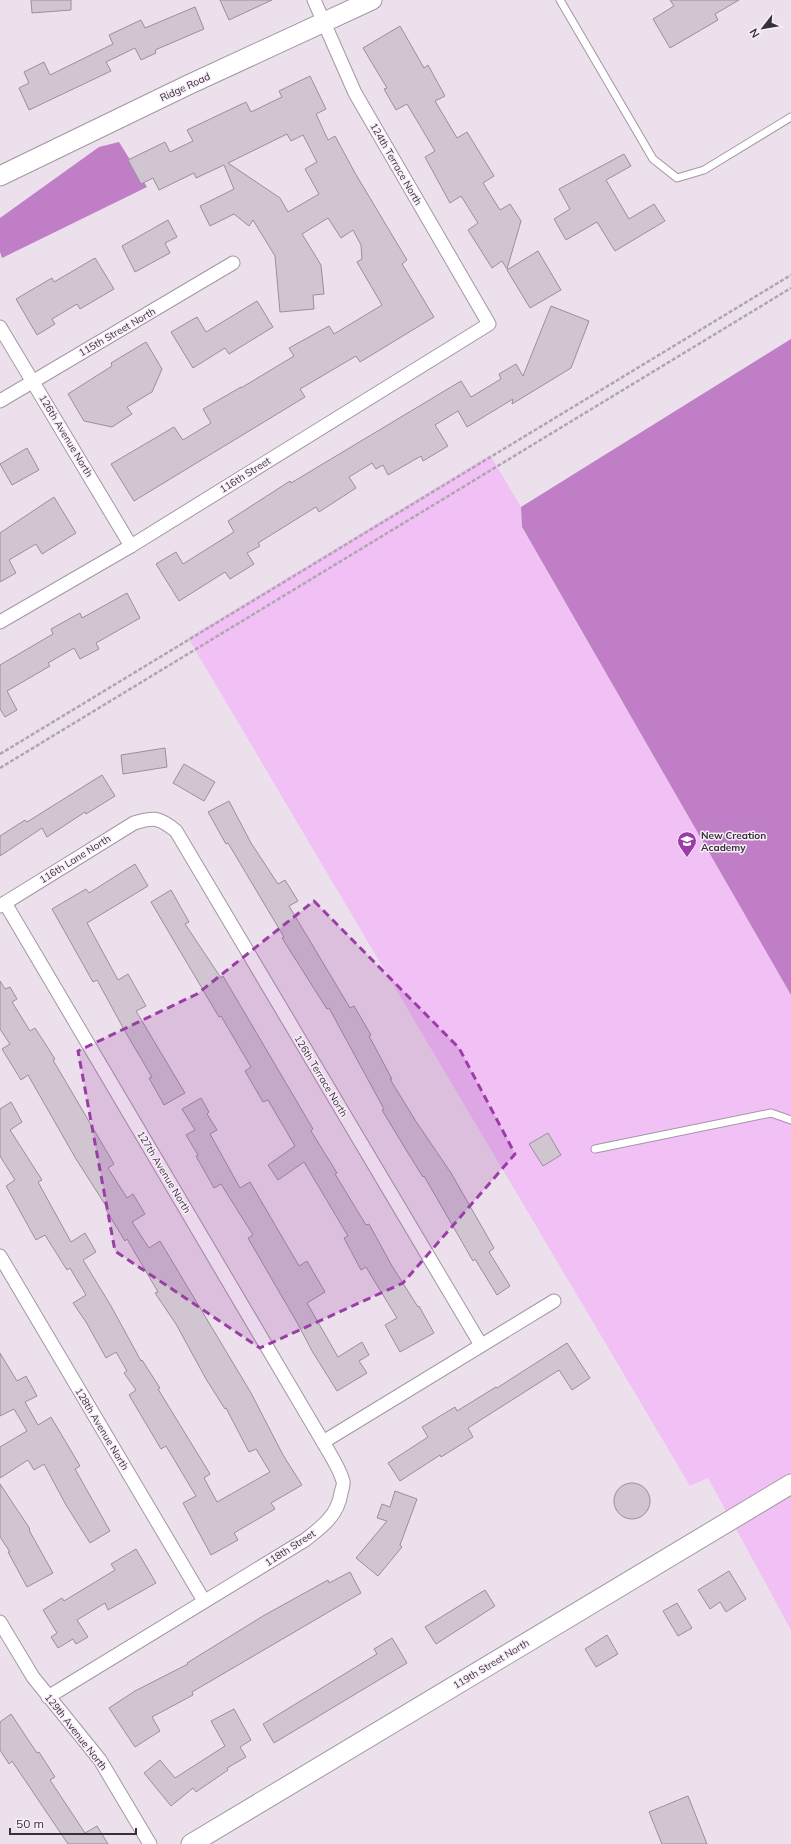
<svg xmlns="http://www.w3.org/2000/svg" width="791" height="1844" font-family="Mulish,sans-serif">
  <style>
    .green { fill: #f1c1f5 }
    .water { fill: #bf7ec6 }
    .building { fill: #d0c5d1; stroke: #9a8f9b; fill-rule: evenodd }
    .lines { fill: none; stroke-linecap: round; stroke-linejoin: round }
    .lane-casing { stroke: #a297a3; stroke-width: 9 }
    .street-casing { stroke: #a297a3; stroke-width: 15 }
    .secondary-casing { stroke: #a297a3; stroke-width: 21 }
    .path { stroke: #afa6b0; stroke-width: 2.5; stroke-dasharray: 4 2; stroke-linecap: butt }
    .lane { stroke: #fff; stroke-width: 7 }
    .street { stroke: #fff; stroke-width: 13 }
    .secondary { stroke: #fff; stroke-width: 19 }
    .marked { fill: #9b3da6; fill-opacity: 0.2; stroke: #9b3da6; stroke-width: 3; stroke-dasharray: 8 5; stroke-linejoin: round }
    .labels { text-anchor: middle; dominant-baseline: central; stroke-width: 3; stroke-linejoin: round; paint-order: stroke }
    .street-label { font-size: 10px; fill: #353136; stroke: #f9edfa }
    .poi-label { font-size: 10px; font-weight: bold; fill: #353136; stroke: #f9edfa; text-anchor: start }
  </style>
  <rect width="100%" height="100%" fill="#ebe0ec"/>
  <g class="green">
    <polygon points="490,455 521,507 522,528 791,995 791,1473 726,1511 708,1478 690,1486 188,638"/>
    <polygon points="791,1494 791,1630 735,1527"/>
  </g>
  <g class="water">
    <polygon points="119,142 147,187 2,258 0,252 0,218 99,147"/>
    <polygon points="791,339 791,995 522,527 521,507"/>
  </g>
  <g class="building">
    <polygon points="31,0 71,0 71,10 32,13"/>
    <polygon points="220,0 272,0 229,20"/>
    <polygon points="670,0 739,0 715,14 718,20 670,48 653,19 674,6"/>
    <polygon points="195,7 204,29 155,50 156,53 141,60 135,48 106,62 111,71 29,110 19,88 29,83 24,72 44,62 50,75 113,44 109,35 141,20 145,28"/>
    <polygon points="400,26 424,68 428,65 445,96 435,101 457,138 467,132 494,176 483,183 500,210 510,204 521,221 507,269 502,261 492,268 468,230 478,223 461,196 450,203 425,157 435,151 407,104 396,110 384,89 387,88 363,48"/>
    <path d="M310,76l16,33 -10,5 12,26 7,-4 20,37 52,87 -5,4 32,53 -74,45 -4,-6 -56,33 5,8 -171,104 -23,-37 63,-37 9,13 28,-17 -8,-14 38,-22v1l53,-32 -5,-8 40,-22 5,8 48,-29 -25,-43 5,-3 -1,-14 -8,-15 -12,8 -13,-20 -26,16 19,31 3,29 -11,1 1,14 -34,3 -5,-56 -22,-36 -4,6 -15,-12 -24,12 -10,-20 34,-17 -10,-24 -28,13 -2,-5 -35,17 -6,-12 -12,6 -13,-24 37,-18 5,10 23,-11 -6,-11 59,-28 5,10 31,-15 -3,-6zM287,134l4,7 12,-6 14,27 -12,7 14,25 -31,18 -8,-14 -52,-35z"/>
    <polygon points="624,154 631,166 606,180 629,219 654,204 665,221 615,251 597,222 566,240 554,219 570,209 559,189"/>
    <polygon points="168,220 177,237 165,243 170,253 135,272 122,246"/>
    <polygon points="538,251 561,290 530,308 507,270"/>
    <polygon points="95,258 114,289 80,309 77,304 52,319 55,324 37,335 16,299 52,278 54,282"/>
    <polygon points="257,301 273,327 229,354 225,348 193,368 171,332 197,317 206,332"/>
    <polygon points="551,306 589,321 571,368 512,404 513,399 467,427 458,411 435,425 448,446 423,461 421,456 388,475 383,465 376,469 372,463 349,477 356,488 319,512 316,507 258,543 260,546 247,553 254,564 230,579 225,572 179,601 156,564 176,552 183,564 234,532 228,521 290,481 291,483 461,381 471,397 501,379 499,374 516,364 523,376"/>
    <polygon points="146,342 162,369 152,392 127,407 132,414 112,427 84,421 68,394 112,366 111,363"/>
    <polygon points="27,448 39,470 12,485 0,464"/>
    <polygon points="54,497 76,533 42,554 36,544 9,560 16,573 0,582 0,533"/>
    <polygon points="127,593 140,618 96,643 99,649 80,659 74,648 48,663 50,666 7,691 17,710 5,717 0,709 0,665 53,634 51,629 80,613 82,618"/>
    <polygon points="165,748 167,767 123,774 121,755"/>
    <polygon points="184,764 215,782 204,801 173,783"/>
    <polygon points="102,775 115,796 86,814 85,812 47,837 42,828 0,856 0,836 25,820 27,822"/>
    <polygon points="229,801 251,843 278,884 285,880 298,901 289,906 350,1008 354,1006 371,1035 369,1036 392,1079 390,1079 415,1120 451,1173 494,1248 489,1252 510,1286 497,1295 475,1259 473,1261 424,1176 423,1177 408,1153 382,1110 384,1109 329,1008 327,1009 282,938 284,937 228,843 226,844 208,812"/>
    <polygon points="135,864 148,886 87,923 118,980 128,974 146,1006 136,1011 185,1093 164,1105 149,1078 152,1077 126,1033 97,980 93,982 52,909 86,889 89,893"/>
    <polygon points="171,890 189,922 185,924 221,978 223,976 313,1129 311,1131 337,1173 335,1174 366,1225 369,1224 392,1266 418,1307 419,1306 434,1333 400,1352 385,1325 397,1318 366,1267 361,1270 344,1238 348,1236 304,1162 278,1180 268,1165 295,1146 268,1100 263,1102 245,1071 251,1067 221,1016 219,1017 151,902"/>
    <polygon points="0,981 5,989 10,987 17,999 12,1002 30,1031 35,1028 55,1059 53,1060 114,1164 108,1168 127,1198 133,1194 145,1214 132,1222 149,1248 160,1241 251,1393 283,1455 302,1485 271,1503 275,1509 234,1533 238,1540 211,1555 183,1503 196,1496 166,1446 161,1449 129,1395 136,1390 124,1373 127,1371 116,1352 106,1358 86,1322 73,1303 86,1295 70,1268 67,1270 45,1235 36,1240 6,1186 15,1180 0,1156 0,1109 11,1102 22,1122 10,1130 42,1180 38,1182 71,1242 85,1233 96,1252 83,1260 111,1306 141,1361 142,1360 160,1388 158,1389 210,1474 204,1478 217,1502 270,1472 256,1449 249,1452 226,1408 225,1409 206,1379 176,1324 155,1293 158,1292 127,1239 125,1241 106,1210 108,1209 76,1159 28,1075 21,1080 2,1049 10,1044 0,1029"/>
    <polygon points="201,1098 209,1112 207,1114 217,1130 210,1134 240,1188 250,1182 299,1266 307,1261 325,1292 307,1303 338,1357 362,1342 369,1355 359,1361 367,1373 337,1391 312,1351 299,1326 248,1238 253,1235 221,1184 214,1188 196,1156 198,1155 186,1135 195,1130 182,1109"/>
    <polygon points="548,1133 561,1155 543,1166 529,1144"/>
    <polygon points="567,1343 590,1378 572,1390 559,1370 468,1428 473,1437 441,1457 440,1455 400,1481 388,1463 428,1437 422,1427 455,1407 457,1411 496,1387 497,1388"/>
    <polygon points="0,1353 17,1381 26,1376 37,1396 25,1402 38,1425 51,1417 80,1466 75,1469 110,1531 90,1543 66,1505 44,1464 34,1470 28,1460 0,1478 0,1447 27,1431 14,1409 0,1416"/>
    <circle cx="632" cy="1501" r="18"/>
    <polygon points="0,1484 30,1529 29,1530 53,1573 27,1587 8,1552 10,1552 0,1537"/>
    <polygon points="395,1491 417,1499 400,1545 402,1547 378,1576 356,1558 387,1521 377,1518 382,1504 390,1507"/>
    <polygon points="136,1549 156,1583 108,1610 105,1603 77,1620 88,1637 76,1644 73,1639 58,1648 51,1637 57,1633 43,1610 62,1598 64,1601 115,1570 111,1564"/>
    <polygon points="729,1571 746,1599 726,1612 720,1602 710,1609 698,1590"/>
    <polygon points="350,1572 361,1593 192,1692 193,1695 152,1717 160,1731 135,1747 109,1708 135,1691 188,1664 187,1663 263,1616 328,1580 329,1583"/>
    <polygon points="485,1590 495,1606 436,1644 425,1627"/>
    <polygon points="677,1603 692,1628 678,1636 663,1611"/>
    <polygon points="607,1635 618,1654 596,1667 585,1649"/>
    <polygon points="392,1638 407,1663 274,1743 263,1724 377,1654 374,1649"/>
    <polygon points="234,1709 251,1740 240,1747 246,1757 227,1768 228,1770 196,1792 193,1788 171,1806 144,1773 160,1760 175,1778 225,1746 211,1721"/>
    <polygon points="11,1714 37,1753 39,1752 55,1777 50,1780 85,1833 97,1826 108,1844 68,1844 12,1761 9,1764 0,1750 0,1722"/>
    <polygon points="688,1796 707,1844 662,1844 649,1812"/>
  </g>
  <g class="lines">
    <g class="lane-casing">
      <g id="lane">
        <polyline points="560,0 653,159 677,178 704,170 791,117"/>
        <polyline points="595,1149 771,1113 791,1120"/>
      </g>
    </g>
    <g class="street-casing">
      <g id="street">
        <polyline points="0,327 131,546"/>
        <polyline points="0,401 233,263"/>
        <polyline points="0,622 131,546 489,324 355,93 314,0"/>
        <polyline points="5,903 323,1442"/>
        <path d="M0,906l134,-83c20,-6 25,-6 42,8l305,514"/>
        <polyline points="0,1256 204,1601"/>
        <polyline points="0,1622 33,1677 100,1760 150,1844"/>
        <path d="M48,1697l257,-157c17,-13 33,-25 36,-47 1,-4 3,-9 2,-12 -4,-14 -13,-27 -20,-39l231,-141"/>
      </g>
    </g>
    <g class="secondary-casing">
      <g id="secondary">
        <polyline points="0,176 188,85 372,0"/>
        <polyline points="191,1844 791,1484"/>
      </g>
    </g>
    <g class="path">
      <polyline points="0,754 791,275"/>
      <polyline points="0,768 791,288"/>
    </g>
    <use href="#lane" class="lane"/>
    <use href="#street" class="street"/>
    <use href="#secondary" class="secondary"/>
  </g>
  <path class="marked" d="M314,901l145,147 56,106 -112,129 -143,65 -145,-97 -37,-200 119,-57z"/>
  <defs>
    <g id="school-pin" transform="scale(1)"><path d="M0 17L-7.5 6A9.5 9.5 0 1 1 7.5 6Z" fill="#9b3da6" stroke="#f9edfa"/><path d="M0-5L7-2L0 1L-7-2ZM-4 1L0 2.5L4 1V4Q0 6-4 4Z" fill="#fff"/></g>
  </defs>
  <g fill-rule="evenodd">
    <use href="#school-pin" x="687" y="841"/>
  </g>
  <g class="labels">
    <g class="street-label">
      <text transform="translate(185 87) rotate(-25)">Ridge Road</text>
      <text transform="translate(396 164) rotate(60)">124th Terrace North</text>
      <text transform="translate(117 332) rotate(-30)">115th Street North</text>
      <text transform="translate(66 436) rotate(59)">126th Avenue North</text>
      <text transform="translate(245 475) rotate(-32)">116th Street</text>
      <text transform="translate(75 859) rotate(-32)">116th Lane North</text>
      <text transform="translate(321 1076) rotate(59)">126th Terrace North</text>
      <text transform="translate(164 1172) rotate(59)">127th Avenue North</text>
      <text transform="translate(102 1429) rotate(59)">128th Avenue North</text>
      <text transform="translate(290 1548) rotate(-33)">118th Street</text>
      <text transform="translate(491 1664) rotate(-31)">119th Street North</text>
      <text transform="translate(76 1732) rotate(52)">129th Avenue North</text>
    </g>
    <g class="poi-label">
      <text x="701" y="835">New Creation<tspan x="701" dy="12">Academy</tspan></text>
    </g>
  </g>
  <g transform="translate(763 28) rotate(239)" stroke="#f9edfa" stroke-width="3" paint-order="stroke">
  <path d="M0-3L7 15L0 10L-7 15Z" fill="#353136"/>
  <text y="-6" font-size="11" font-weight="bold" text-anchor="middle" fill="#353136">N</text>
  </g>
  <path d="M10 1828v6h126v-6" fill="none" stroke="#353136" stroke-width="2"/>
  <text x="16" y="1828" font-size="12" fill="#353136" stroke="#f9edfa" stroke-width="3" paint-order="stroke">50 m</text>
</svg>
